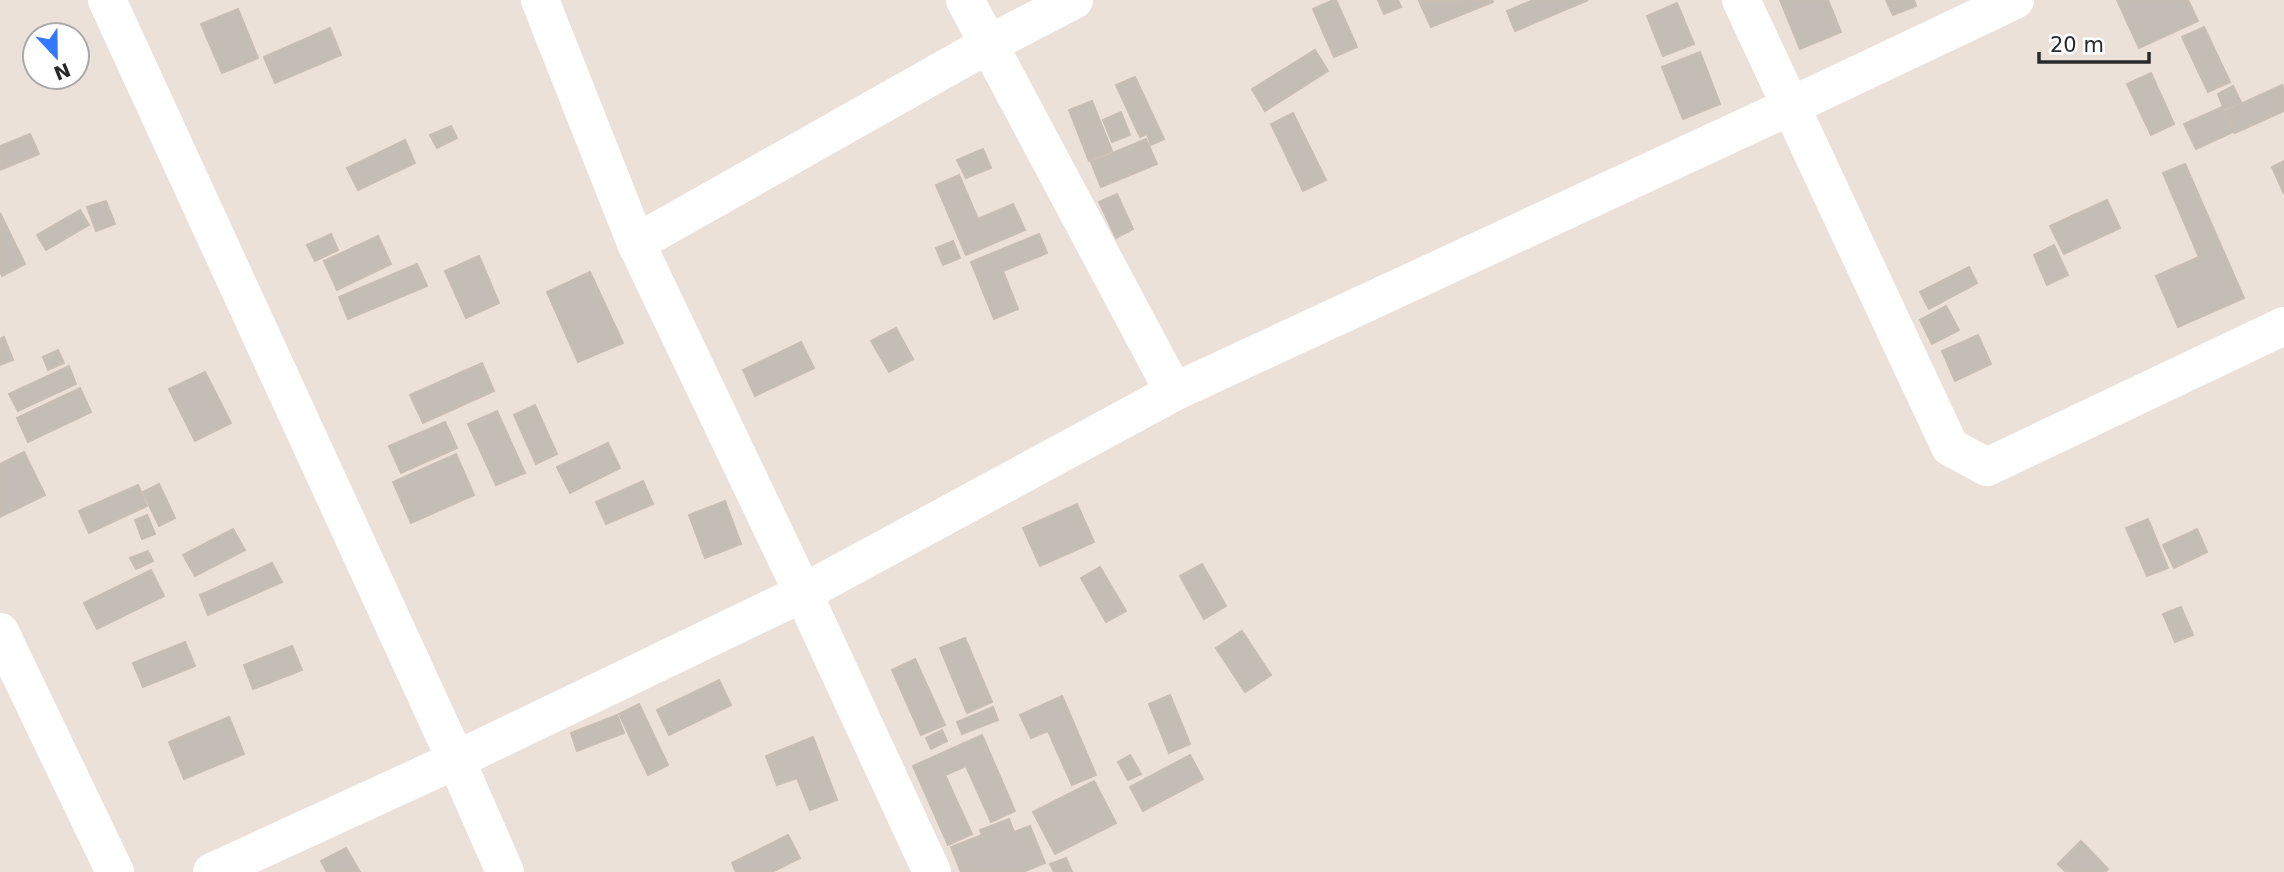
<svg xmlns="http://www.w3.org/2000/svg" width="2284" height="872" font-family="'DejaVu Sans',sans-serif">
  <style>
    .building { fill: #c4bdb5; stroke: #c8bdb3; stroke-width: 2 }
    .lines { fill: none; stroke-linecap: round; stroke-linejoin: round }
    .minor { stroke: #fff; stroke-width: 38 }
  </style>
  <rect width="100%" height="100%" fill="#ece1d9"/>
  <g class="building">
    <polygon points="1333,0 1336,0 1357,47 1334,57 1313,9"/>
    <polygon points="1378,0 1398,0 1401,7 1384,14"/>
    <polygon points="1492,0 1493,2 1431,27 1419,1"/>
    <polygon points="1533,0 1588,0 1515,31 1507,11"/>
    <polygon points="1780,0 1828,0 1841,32 1800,49"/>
    <polygon points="1886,0 1914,0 1916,6 1893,15"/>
    <polygon points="2117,0 2188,0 2198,21 2139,48"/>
    <polygon points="1677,3 1694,44 1663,56 1647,16"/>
    <polygon points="238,9 258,58 222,73 201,24"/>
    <polygon points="2204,27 2230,82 2208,92 2182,37"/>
    <polygon points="330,28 341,55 275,83 264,57"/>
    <polygon points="1315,50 1328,71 1265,111 1252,89"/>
    <polygon points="1700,52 1720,104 1683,119 1662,67"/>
    <polygon points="2151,73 2174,124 2151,135 2127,84"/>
    <polygon points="1135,77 1164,139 1151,145 1147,134 1140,137 1116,85"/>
    <polygon points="2282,85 2284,91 2284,111 2235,133 2225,111"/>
    <polygon points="2233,86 2241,102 2224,109 2218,94"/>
    <polygon points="1092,101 1112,151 1089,161 1069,110"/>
    <polygon points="2222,107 2233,132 2196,149 2184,124"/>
    <polygon points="1121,112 1130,135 1112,142 1103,120"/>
    <polygon points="1293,113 1326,180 1303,191 1271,124"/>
    <polygon points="451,126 457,138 437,148 430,135"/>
    <polygon points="30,134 39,154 0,170 0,146"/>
    <polygon points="1146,139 1157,164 1101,187 1091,162"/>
    <polygon points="405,140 415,163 358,190 347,168"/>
    <polygon points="983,149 991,168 966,178 957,160"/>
    <polygon points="2284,161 2284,194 2272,167"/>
    <polygon points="2185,164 2244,298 2178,327 2156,276 2199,257 2163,173"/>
    <polygon points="959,175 978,219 1013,204 1025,230 966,255 936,185"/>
    <polygon points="1117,194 1133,229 1116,238 1099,202"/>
    <polygon points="2107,200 2120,228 2064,254 2050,226"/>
    <polygon points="106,201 115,224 96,231 87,207"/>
    <polygon points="80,210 89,225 46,250 37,235"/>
    <polygon points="0,213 25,264 2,276 0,271"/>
    <polygon points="331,234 338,250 315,261 307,245"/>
    <polygon points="1039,234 1047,253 1003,271 1018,309 994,319 971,262"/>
    <polygon points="378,236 391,264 337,290 324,261"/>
    <polygon points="953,241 960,258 943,265 936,248"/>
    <polygon points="2054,245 2068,275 2047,285 2034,255"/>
    <polygon points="479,256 499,303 466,318 445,271"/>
    <polygon points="417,264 427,286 348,319 339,297"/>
    <polygon points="1969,267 1977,283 1929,309 1920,292"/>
    <polygon points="590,272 623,343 578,362 547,292"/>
    <polygon points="1946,306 1959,330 1932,344 1920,320"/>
    <polygon points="896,328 913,359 889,372 871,341"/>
    <polygon points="1978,335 1991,364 1955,381 1942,351"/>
    <polygon points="4,337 13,360 0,365 0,339"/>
    <polygon points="801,342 814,368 755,396 743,370"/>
    <polygon points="58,350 64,363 48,370 43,357"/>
    <polygon points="482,363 494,391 423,423 410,395"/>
    <polygon points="69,366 76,384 18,411 9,394"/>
    <polygon points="205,372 231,423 195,441 169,389"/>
    <polygon points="80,388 91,412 28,442 17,418"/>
    <polygon points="535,405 557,454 536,464 514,415"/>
    <polygon points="497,411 525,473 496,485 468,424"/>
    <polygon points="445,422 457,448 401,473 389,446"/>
    <polygon points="608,443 620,468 570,493 557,467"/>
    <polygon points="24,452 45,495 0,517 0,464"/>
    <polygon points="456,454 474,495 411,523 393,482"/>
    <polygon points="643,481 653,504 606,524 596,502"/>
    <polygon points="159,484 175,518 159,526 143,492"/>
    <polygon points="138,485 147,506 89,533 79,511"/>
    <polygon points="725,501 741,544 705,558 689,515"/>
    <polygon points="1077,504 1094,542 1040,566 1023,528"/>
    <polygon points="147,515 155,534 142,539 135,520"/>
    <polygon points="2148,519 2168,568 2147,576 2126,528"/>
    <polygon points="233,529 245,550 195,576 183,555"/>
    <polygon points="2197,529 2207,552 2174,568 2163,545"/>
    <polygon points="148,551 153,561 136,569 130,558"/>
    <polygon points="272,563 282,582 208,615 200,595"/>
    <polygon points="1202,564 1226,606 1204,619 1180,576"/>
    <polygon points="1100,567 1126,611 1106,622 1081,578"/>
    <polygon points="151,570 164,596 97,629 84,603"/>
    <polygon points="2181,607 2193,635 2175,642 2163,614"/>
    <polygon points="1242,631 1271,675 1245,692 1216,648"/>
    <polygon points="965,638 992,702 967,713 940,648"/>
    <polygon points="185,642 195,666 143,687 133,663"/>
    <polygon points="292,646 302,670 253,689 244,665"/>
    <polygon points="915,659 945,725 921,735 892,670"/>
    <polygon points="719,680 731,705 669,735 657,710"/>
    <polygon points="1170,695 1190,744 1169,753 1149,704"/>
    <polygon points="1062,696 1096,775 1072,785 1048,731 1031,738 1020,715"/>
    <polygon points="639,704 668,765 648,775 619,714"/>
    <polygon points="993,707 998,720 962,734 957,722"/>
    <polygon points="617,715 624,733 577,751 571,733"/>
    <polygon points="229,717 244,754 184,779 169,742"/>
    <polygon points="942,730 947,741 931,749 926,738"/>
    <polygon points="982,735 1015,811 991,822 966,766 945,775 972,834 948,845 913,766"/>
    <polygon points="813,737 837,800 810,810 797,778 777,785 766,756"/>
    <polygon points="1130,755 1141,774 1128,780 1118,762"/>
    <polygon points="1190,755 1203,779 1143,811 1130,787"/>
    <polygon points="1094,781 1116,823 1055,854 1033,812"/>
    <polygon points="1009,819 1014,832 1030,826 1045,863 1023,872 961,872 951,847 982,835 980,830"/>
    <polygon points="788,835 800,858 772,872 736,872 732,863"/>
    <polygon points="2081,841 2108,869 2105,872 2066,872 2058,864"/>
    <polygon points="346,848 360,872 327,872 321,861"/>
    <polygon points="1066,858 1072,872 1054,872 1050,864"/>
  </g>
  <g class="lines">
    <g class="minor">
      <polyline points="107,0 456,760 505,872"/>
      <polyline points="540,0 636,243 803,593 932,872"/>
      <polyline points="965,0 1174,392"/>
      <polyline points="1741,0 1950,447 1987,467 2284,326"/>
      <polyline points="636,243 989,44 1074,0"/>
      <polyline points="0,632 115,872"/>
      <polyline points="212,872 456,760 803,593 1174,392 1791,106 2015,0"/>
    </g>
  </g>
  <g transform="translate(56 56) rotate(158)"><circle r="33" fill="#ffffff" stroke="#a9a9a9" stroke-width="2"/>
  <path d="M0-5L12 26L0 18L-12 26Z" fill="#3478ff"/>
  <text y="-10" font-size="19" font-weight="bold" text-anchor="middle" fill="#292929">N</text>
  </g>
  <path d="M2039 52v10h110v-10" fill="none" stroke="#292929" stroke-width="3.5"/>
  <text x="2050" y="52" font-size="21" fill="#292929" stroke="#ffffff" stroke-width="5" paint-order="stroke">20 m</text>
</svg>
